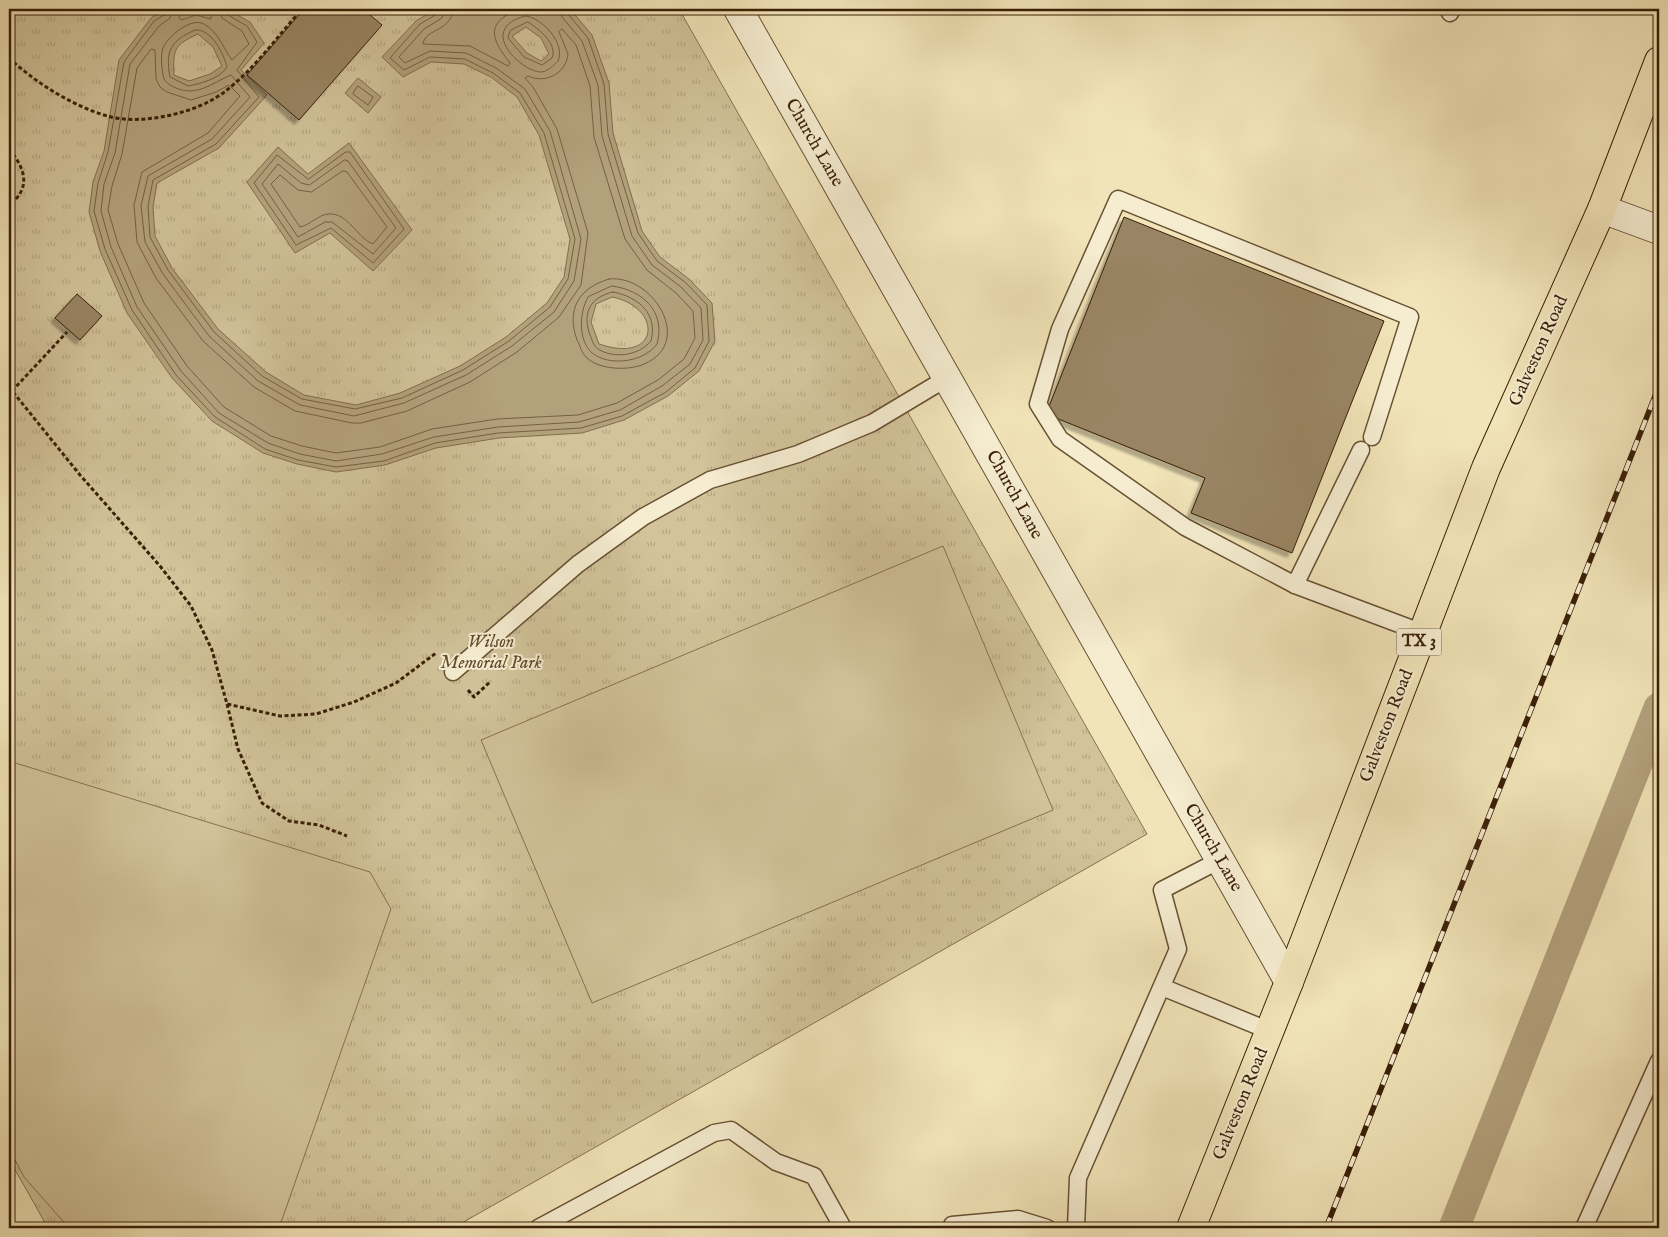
<svg xmlns="http://www.w3.org/2000/svg" width="1668" height="1237" font-family="'IM FELL English',serif">
  <style>
    .grass { fill: url(#grass-tufts); stroke: #867150 }
    .pitch { fill: #d2c39a; stroke: #867150 }
    .water { fill: #b3a17c; stroke: #836d4d; fill-rule: evenodd }
    .lines { fill: none; stroke-linecap: round; stroke-linejoin: round }
    .shore { stroke: #766042; stroke-width: 1 }
    .canal { stroke: #b3a17c; stroke-width: 31 }
    .building { fill: #998563; stroke: #3a1f07; filter: url(#shadow) }
    .service-casing { stroke: #685033; stroke-width: 19 }
    .minor-casing { stroke: #685033; stroke-width: 30 }
    .primary-casing { stroke: #3a1f07; stroke-width: 30 }
    .path { stroke: #3a1f07; stroke-width: 3; stroke-dasharray: 4 2.5; stroke-linecap: butt }
    .service { stroke: #f6edd1; stroke-width: 16 }
    .minor { stroke: #f6edd1; stroke-width: 28 }
    .primary { stroke: #f1e4b8; stroke-width: 28 }
    .rail-casing { stroke: #3a1f07; stroke-width: 5.5 }
    .rail { stroke: #f6edd1; stroke-width: 4; stroke-dasharray: 11; stroke-linecap: butt }
    .labels { text-anchor: middle; dominant-baseline: central; stroke-width: 4; stroke-linejoin: round; paint-order: stroke }
    .shield { fill: #f6edd1; stroke: #725d44; stroke-width: 1 }
    .shield-label { font-size: 16px; font-weight: bold; fill: #3a1f07 }
    .street-label { font-size: 18px; fill: #3a1f07; stroke: #f6edd1 }
    .park-label { font-size: 18px; font-style: italic; fill: #60482c; stroke: #f6edd1 }
  </style>
  <defs>
    <pattern id="grass-tufts" width="24" height="20" patternUnits="userSpaceOnUse" patternTransform="scale(1.25)"><rect width="24" height="20" fill="#d2c39a"/><path d="M3 7l-1-3M5 7V3M7 7l1-3M15 17l-1-3M17 17v-4M19 17l1-3" fill="none" stroke="#b5a783"/></pattern>
    <filter id="shadow"><feDropShadow dx="-4.5" dy="4.5" stdDeviation="1" flood-color="#0004"/></filter>
  </defs>
  <rect width="100%" height="100%" fill="#f1e4b8"/>
  <filter id="stains"><feTurbulence type="fractalNoise" baseFrequency=".004" numOctaves="4"/><feColorMatrix values="0 0 0 0 .2 0 0 0 0 .09 0 0 0 0 .02 0 0 0 .5 -.17"/></filter>
  <radialGradient id="worn" r=".72"><stop offset=".6" stop-color="#630" stop-opacity="0"/><stop offset="1" stop-color="#630" stop-opacity=".3"/></radialGradient>
  <polygon class="grass" points="9,9 679,9 1147,834 453,1228 48,1228 9,1159"/>
  <g class="pitch">
    <polygon points="943,546 1053,810 592,1003 481,740"/>
    <polygon points="9,761 370,872 391,909 279,1228 69,1228 24,1177 9,1148"/>
  </g>
  <g class="water">
    <path d="M165,9h61l24,13 14,21 -23,27 26,25 -48,53 -62,35 -4,24 2,29 17,32 46,61 48,43 38,23 52,10 44,-12 60,-27 46,-29 41,-34 17,-26 6,-38 -31,-104 -22,-38 -26,-20 -27,-13 -33,-2 -28,15 -21,-20 35,-37 21,-11h132l22,26 17,48 4,50 29,98 18,26 29,22 23,24 3,38 -16,30 -31,25 -44,24 -42,13 -83,5 -63,10 -51,17 -49,7 -39,-8 -34,-11 -51,-32 -40,-43 -45,-65 -27,-62 -11,-39 4,-30 11,-31 15,-91 32,-42zM526,27l15,11 8,16 -8,7 -14,-8 -15,-17zM198,34l15,13 9,19 -12,8 -21,7 -15,-6c-1,-26 0,-30 24,-41zM612,297c51,10 49,68 -13,47l-8,-22 5,-18z"/>
    <polygon points="358,78 381,97 368,113 345,93"/>
    <polygon points="349,143 412,230 373,271 330,233 295,253 247,182 278,147 308,174"/>
  </g>
  <g class="lines">
    <g class="shore">
      <polyline points="167,9 166,14 154,21 124,62 108,152 98,183 94,211 105,249 132,310 176,375 215,417 265,449 298,460 336,467 384,461 435,443 498,433 581,428 622,416 666,392 695,368 709,341 707,305 686,283 657,261 638,233 608,134 604,84 588,38 568,14 567,9"/>
      <polyline points="173,9 170,18 159,26 130,64 115,153 104,184 101,211 111,247 137,307 181,371 219,413 268,443 300,454 336,461 382,454 434,437 498,427 579,422 620,410 662,386 690,364 703,340 701,308 681,287 652,265 632,236 602,136 598,85 582,41 562,17 560,9"/>
      <polyline points="180,9 179,18 182,20 196,15 211,19 211,9"/>
      <path d="M219,9l3,9 20,13 7,13 -17,16c-9,-12 -13,-27 -28,-36 -13,-7 -36,12 -41,24 -3,7 -1,23 1,31 3,5 6,6 12,9 21,9 36,-5 55,-13l19,22 -38,42 -64,37 -7,30 4,36 18,32 46,62 49,45 42,24 54,11 50,-13 62,-28 46,-29 42,-34 20,-31 7,-42 -31,-108 -25,-42 -29,-21 -30,-15 -36,-2 -25,12 -6,-6 25,-28 18,-11 3,-9"/>
      <polyline points="225,9 228,15 247,26 257,42 237,70 259,97 216,144 153,180 148,206 150,237 168,270 214,332 262,376 302,399 355,409 402,398 463,370 509,341 550,307 568,279 575,239 544,133 520,93 493,73 465,59 430,57 404,70 390,58 420,24 437,14 439,9"/>
      <path d="M453,9c-1,23 -28,19 -30,35l47,2 38,20 2,-3c-20,-25 -25,-42 11,-54"/>
      <path d="M525,16c17,1 41,28 33,45 -4,4 -10,10 -16,11 -17,2 -68,-42 -17,-56z"/>
      <path d="M528,22c11,7 30,22 24,36l-10,7 -18,-8 -16,-19 2,-7z"/>
      <path d="M562,29l14,16 14,41 4,51 31,102 22,31 29,23 17,18 2,27 -11,21 -26,21 -41,23 -39,12 -81,4 -65,10 -52,18 -44,6 -34,-7 -31,-10 -47,-29 -37,-41 -43,-63 -26,-59 -10,-34 4,-24 10,-32 15,-86 14,-19 4,1 1,29 4,8 7,5 24,8 25,-8 13,-7 11,11 -32,37 -66,39 -8,33 3,37 19,36 47,63 51,46 41,24 57,12h9l46,-12 63,-29 47,-30 42,-35 22,-32 7,-52 -31,-104 -24,-42 -8,-9 3,-2c17,8 38,-2 40,-22l-9,-22z"/>
      <path d="M195,30c16,-2 29,24 32,37 -6,11 -27,17 -39,19l-18,-9c-5,-27 1,-36 25,-47z"/>
      <polygon points="358,86 373,97 368,105 353,94"/>
      <polygon points="346,152 350,152 404,229 373,263 331,228 296,245 254,183 277,155 308,179"/>
      <polygon points="345,160 348,161 396,228 373,254 332,222 325,222 298,237 262,184 278,164 301,183 309,185"/>
      <path d="M343,171l4,1 40,55 -14,17c-16,-6 -25,-32 -45,-30 -10,1 -18,11 -28,13l-29,-43 9,-9 18,15 13,2z"/>
      <path d="M609,279c44,-5 86,64 35,85 -15,7 -46,6 -58,-7 -5,-5 -6,-12 -9,-17 -11,-31 2,-52 32,-61z"/>
      <path d="M612,286c31,4 54,26 45,58 -13,18 -47,23 -65,9 -14,-13 -13,-40 -4,-56z"/>
      <path d="M613,292c26,5 45,22 38,49 -13,15 -37,18 -53,8 -5,-3 -6,-10 -8,-14 -8,-22 0,-38 23,-43z"/>
    </g>
    <polyline class="canal" points="1454,1228 1659,708"/>
  </g>
  <g class="building">
    <polygon points="304,9 363,9 382,25 299,120 247,75"/>
    <polygon points="1124,217 1384,321 1292,553 1191,513 1205,478 1046,414"/>
    <polygon points="77,294 102,316 80,340 55,318"/>
  </g>
  <g class="lines">
    <g class="service-casing">
      <g id="service">
        <polyline points="1450,13 1452,9"/>
        <polyline points="1361,450 1295,585 1185,527 1060,439 1038,404 1060,329 1118,199 1410,317 1372,437"/>
        <polyline points="1295,585 1423,633"/>
        <polyline points="453,672 578,564 643,517 710,480 798,454 872,423 947,378"/>
        <polyline points="1162,987 1270,1031"/>
        <polyline points="952,1225 1018,1219 1047,1228"/>
        <polyline points="538,1228 714,1133 731,1130 776,1162 814,1176 843,1228"/>
        <polyline points="1076,1228 1078,1178 1178,949 1162,890 1220,860"/>
        <polyline points="1584,1228 1659,1061"/>
      </g>
    </g>
    <g class="minor-casing">
      <g id="minor">
        <polyline points="738,9 1289,982"/>
        <polyline points="1602,209 1659,230"/>
      </g>
    </g>
    <g class="primary-casing">
      <polyline id="primary" points="1191,1228 1289,982 1486,468 1602,209 1659,61"/>
    </g>
    <g class="path">
      <path d="M9,58c27,25 62,47 98,58 34,10 92,-3 120,-26 28,-22 51,-54 75,-81"/>
      <path d="M9,149c16,19 23,39 0,56"/>
      <polyline points="9,387 80,475 160,566 191,606 212,650 227,704 280,716 316,714 354,702 396,683 436,653"/>
      <polyline points="12,391 67,332"/>
      <polyline points="468,690 474,697 491,681"/>
      <polyline points="227,704 238,749 262,803 289,821 319,825 347,836"/>
    </g>
    <use href="#service" class="service"/>
    <use href="#minor" class="minor"/>
    <use href="#primary" class="primary"/>
    <g class="rail-casing">
      <polyline id="rail" points="1326,1228 1659,386"/>
    </g>
    <use href="#rail" class="rail"/>
  </g>
  <g class="labels">
    <rect class="shield" x="1396.5" y="628.5" width="45" height="27" rx="4"/>
    <g class="shield-label">
      <text x="1419" y="642">TX 3</text>
    </g>
    <g class="street-label">
      <text transform="translate(814 143) rotate(60)">Church Lane</text>
      <text transform="translate(1539 351) rotate(-66)">Galveston Road</text>
      <text transform="translate(1014 495) rotate(61)">Church Lane</text>
      <text transform="translate(1387 726) rotate(-69)">Galveston Road</text>
      <text transform="translate(1213 848) rotate(60)">Church Lane</text>
      <text transform="translate(1241 1104) rotate(-68)">Galveston Road</text>
    </g>
    <g class="park-label">
      <text x="491" y="642">Wilson<tspan x="491" dy="21">Memorial Park</tspan></text>
    </g>
  </g>
  <rect width="1668" height="1237" fill="none" stroke="#f1e4b8" stroke-width="30"/>
  <rect x="10" y="10" width="1648" height="1217" fill="none" stroke="#3a1f07" stroke-width="2.5"/>
  <rect x="15" y="15" width="1638" height="1207" fill="none" stroke="#3a1f07"/>
  <rect width="100%" height="100%" filter="url(#stains)"/>
  <rect width="100%" height="100%" fill="url(#worn)"/>
</svg>
